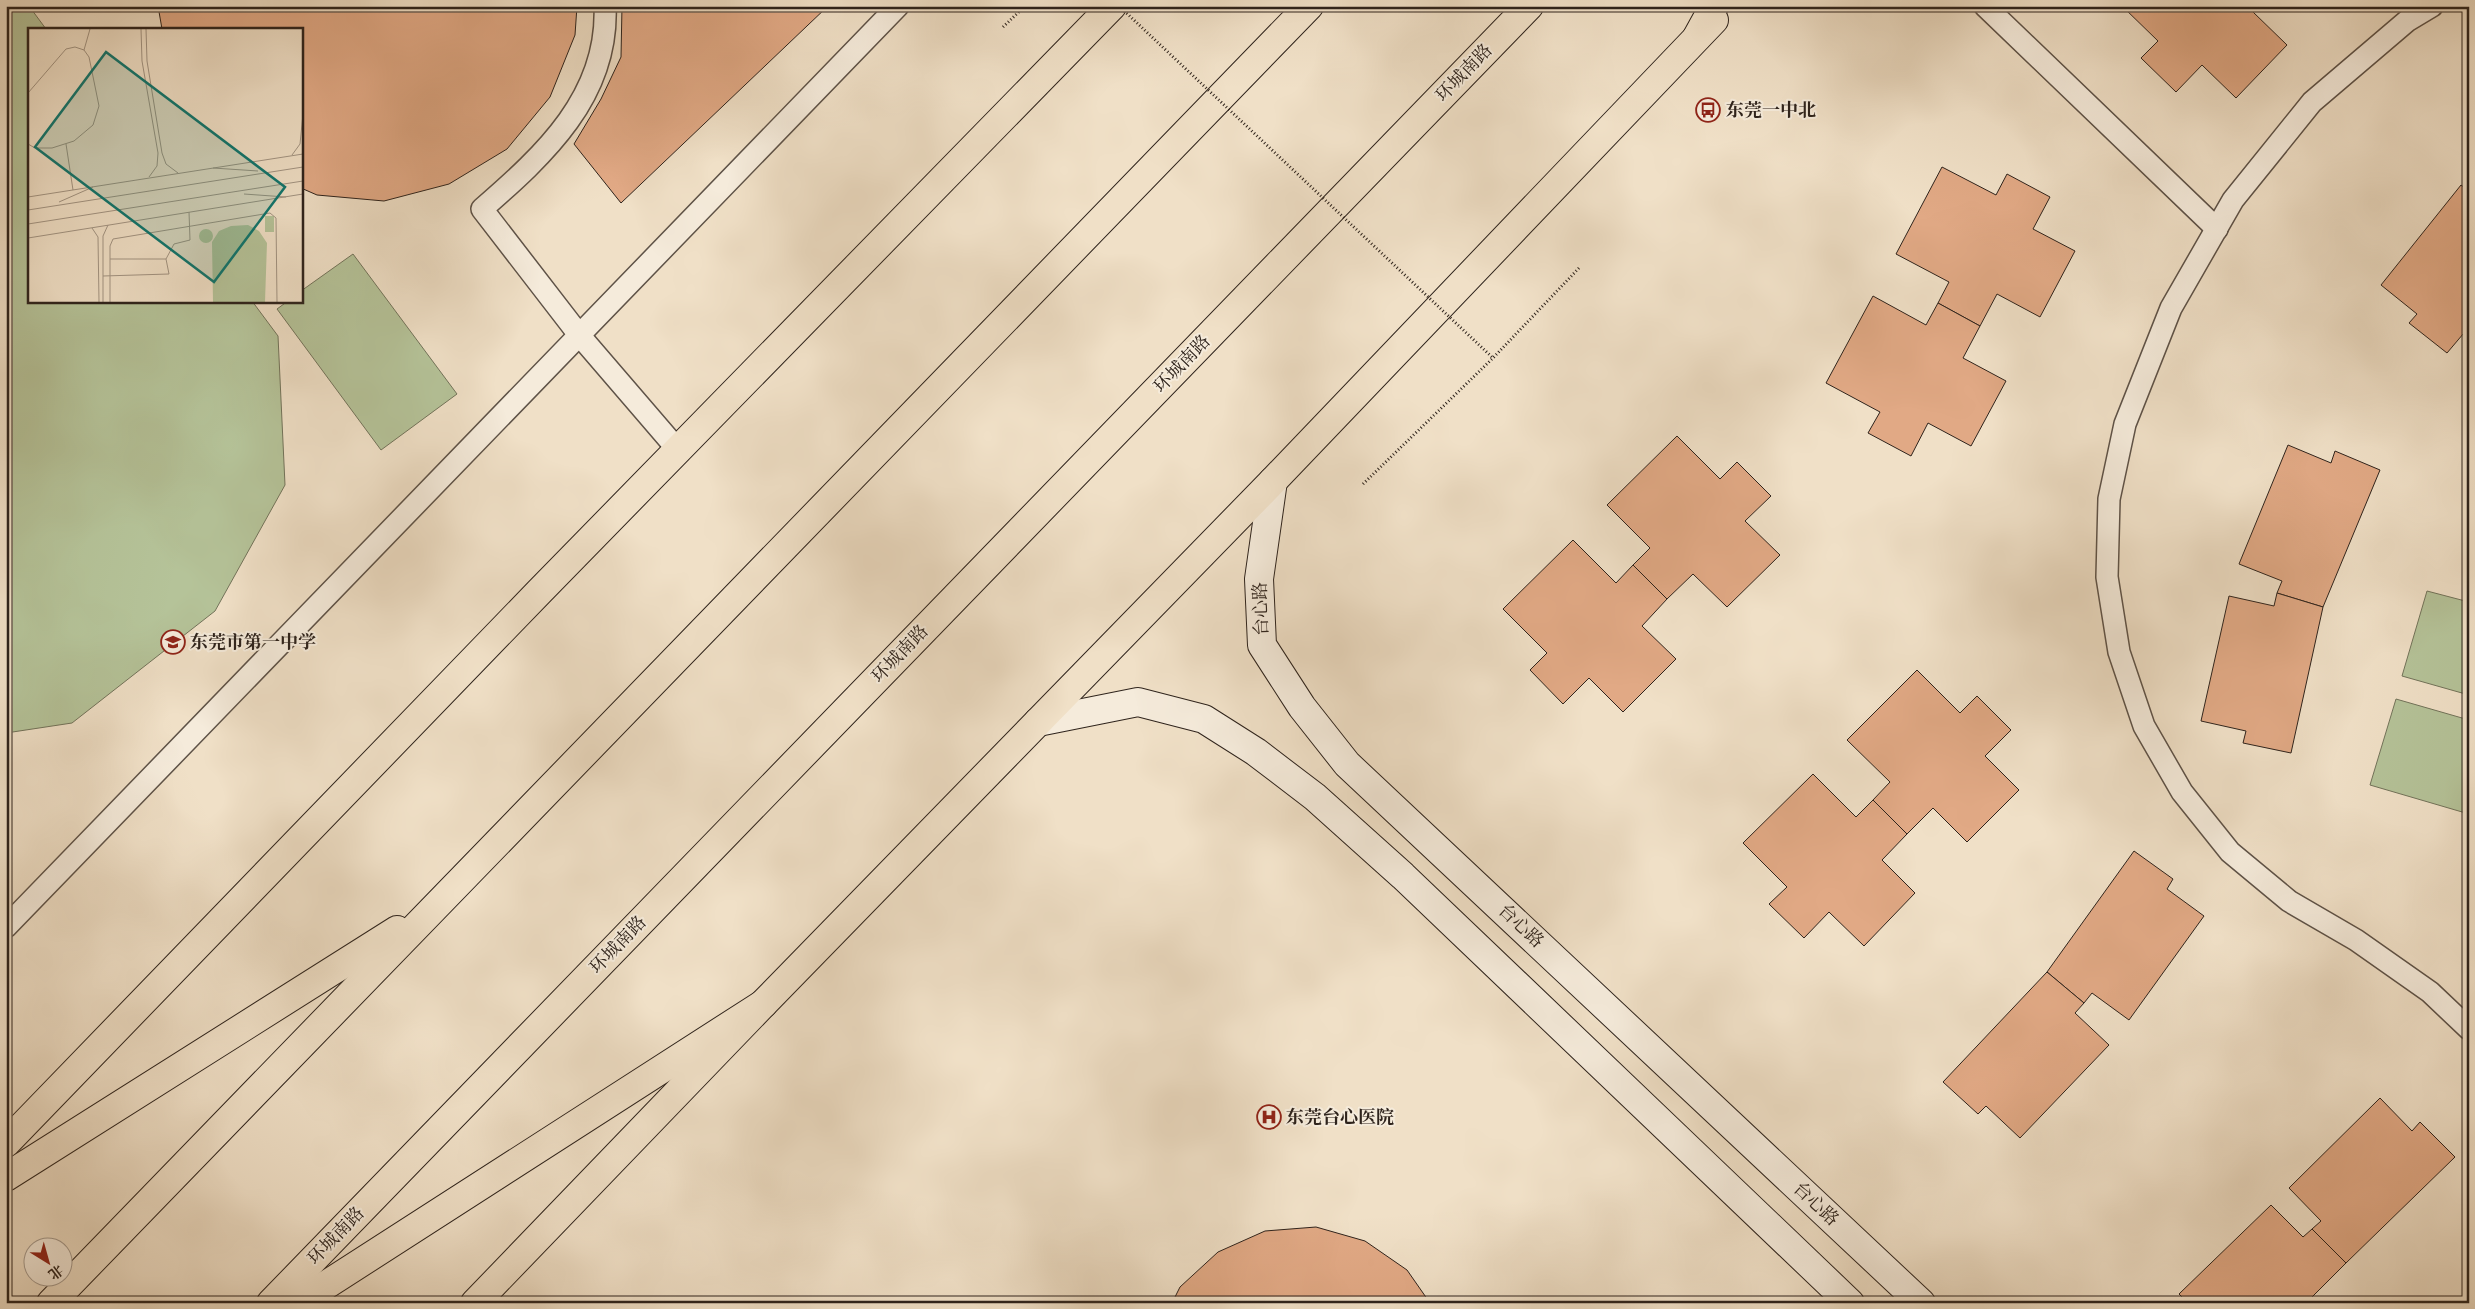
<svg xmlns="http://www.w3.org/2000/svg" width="2475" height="1309" font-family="'IM FELL Double Pica','Noto Serif SC',serif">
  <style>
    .pitch { fill: #b5c399; stroke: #72735a }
    .building { fill: #e1a985; stroke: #2e231c }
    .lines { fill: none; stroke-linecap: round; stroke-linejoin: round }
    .lane-casing { stroke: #5e5247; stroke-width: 24 }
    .secondary-casing { stroke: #2e231c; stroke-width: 30 }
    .primary-casing { stroke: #2e231c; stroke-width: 30 }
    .highway-casing { stroke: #2e231c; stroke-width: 30 }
    .path { stroke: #2e231c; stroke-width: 3; stroke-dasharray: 1 2.5; stroke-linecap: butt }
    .lane { stroke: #f5ebdb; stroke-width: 21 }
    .secondary { stroke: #f5ebdb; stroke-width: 28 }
    .primary { stroke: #f0e0c7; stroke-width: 28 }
    .highway { stroke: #f0e0c7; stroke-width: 28 }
    .path-bridge { stroke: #2e231c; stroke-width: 3; stroke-dasharray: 1 2.5; stroke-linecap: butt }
    .labels { text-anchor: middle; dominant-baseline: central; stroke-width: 4; stroke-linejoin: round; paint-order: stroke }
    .street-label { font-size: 18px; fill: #2e231c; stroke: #f5ebdb }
    .poi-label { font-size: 18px; font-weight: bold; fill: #2e231c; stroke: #f5ebdb; text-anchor: start }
    .inset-road { fill: none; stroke: #a29483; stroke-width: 1 }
    .view { fill: #0f766e; fill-opacity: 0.15; stroke: #0f766e; stroke-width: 2.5 }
    .inset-edge { fill: none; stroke: #2e231c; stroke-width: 2.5 }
  </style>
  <rect width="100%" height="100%" fill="#f0e0c7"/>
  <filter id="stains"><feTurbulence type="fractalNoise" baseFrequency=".004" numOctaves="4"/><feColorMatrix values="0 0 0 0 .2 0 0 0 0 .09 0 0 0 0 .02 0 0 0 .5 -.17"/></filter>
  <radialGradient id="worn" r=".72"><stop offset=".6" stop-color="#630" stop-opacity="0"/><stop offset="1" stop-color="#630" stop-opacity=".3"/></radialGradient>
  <g class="pitch">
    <polygon points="6,6 29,6 46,29 29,29 29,301 252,301 278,336 285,485 215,611 72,723 6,733"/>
    <polygon points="353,254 457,394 381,450 277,309 288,301 301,301 301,291"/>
    <polygon points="2427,591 2469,602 2469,695 2402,676"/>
    <polygon points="2396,699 2469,720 2469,814 2370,785"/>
  </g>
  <g class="building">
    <polygon points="158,6 577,6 575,35 550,97 507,149 449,184 384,201 317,195 301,188 301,29 162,29"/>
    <polygon points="622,6 828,6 621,203 574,144 601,99 621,57"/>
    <polygon points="2122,6 2259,6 2253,12 2287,45 2236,98 2202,65 2176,92 2141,58 2158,41"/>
    <polygon points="1942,167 1996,195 2007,174 2050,197 2033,229 2075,251 2040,317 1997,294 1980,326 1938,303 1949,282 1896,254"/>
    <polygon points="2461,185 2469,191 2469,327 2447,353 2409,323 2417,314 2381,285"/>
    <polygon points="1873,296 1926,325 1938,303 1980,326 1963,358 2006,381 1971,446 1928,423 1911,456 1868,433 1880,412 1826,383"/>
    <polygon points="1677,436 1720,479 1737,462 1771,496 1745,521 1780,555 1727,607 1693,574 1667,599 1633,565 1650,548 1607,505"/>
    <polygon points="2288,445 2331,463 2335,451 2380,470 2323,607 2277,593 2282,581 2239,564"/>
    <polygon points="1573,540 1616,583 1633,565 1667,599 1642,626 1676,659 1623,712 1589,678 1563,704 1530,670 1547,653 1503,609"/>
    <polygon points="2277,593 2323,607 2291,753 2243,743 2246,731 2201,721 2229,596 2274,606"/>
    <polygon points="1917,670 1960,713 1977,696 2011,730 1985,756 2019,790 1967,842 1933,808 1907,834 1873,800 1890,782 1847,740"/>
    <polygon points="1813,774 1856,817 1873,800 1907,834 1882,860 1915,893 1864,946 1829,912 1804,938 1769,904 1787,887 1743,843"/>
    <polygon points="2134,851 2173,879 2167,889 2204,916 2129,1020 2092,993 2084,1003 2047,972"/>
    <polygon points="2047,972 2084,1003 2075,1013 2109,1045 2020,1138 1986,1106 1978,1114 1943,1082"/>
    <polygon points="2380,1098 2412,1131 2420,1122 2455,1157 2346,1263 2312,1229 2321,1221 2289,1188"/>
    <polygon points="2271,1205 2303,1237 2312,1229 2346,1263 2306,1303 2188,1303 2179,1294"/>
    <polygon points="1316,1227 1365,1241 1407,1270 1430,1303 1172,1303 1180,1287 1218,1252 1265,1231"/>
  </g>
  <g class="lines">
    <g class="lane-casing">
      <g id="lane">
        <path d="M605,6c4,90 -61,149 -123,203l98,127 98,114"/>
        <polyline points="1985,6 2217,229"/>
        <polyline points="2432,6 2407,21 2312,102 2233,200 2171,308 2125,424 2109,499 2107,577 2119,652 2144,726 2182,792 2230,852 2289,901 2356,940 2430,992 2469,1029"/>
        <polyline points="6,927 898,6"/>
      </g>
    </g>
    <g class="secondary-casing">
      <g id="secondary">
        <polyline points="1273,481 1259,579 1262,645 1302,707 1347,764 1921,1303"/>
        <polyline points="1038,722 1138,702 1204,719 1256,752 1315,797 1403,876 1850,1303"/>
      </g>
    </g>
    <g class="primary-casing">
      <g id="primary">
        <polyline points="6,1143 539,592 1112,6"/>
        <polyline points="475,1303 763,1004 1273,481 1714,20"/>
      </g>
    </g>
    <g class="highway-casing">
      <g id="highway">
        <polyline points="1697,37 1714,6"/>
        <polyline points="6,1177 397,930"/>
        <polyline points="51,1303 1309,6"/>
        <polyline points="271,1303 1529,6"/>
        <polyline points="298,1303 763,1004"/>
      </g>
    </g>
    <g class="path">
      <polyline points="1003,27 1025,6"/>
      <polyline points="1363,484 1493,358"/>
    </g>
    <use href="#lane" class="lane"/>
    <use href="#secondary" class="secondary"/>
    <use href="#primary" class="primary"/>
    <use href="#highway" class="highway"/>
    <polyline class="path-bridge" points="1119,6 1493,358 1580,267"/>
  </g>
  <defs>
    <g id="bus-ring" transform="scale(1.25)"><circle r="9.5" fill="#f5ebdb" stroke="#8f2418" stroke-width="1.5"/><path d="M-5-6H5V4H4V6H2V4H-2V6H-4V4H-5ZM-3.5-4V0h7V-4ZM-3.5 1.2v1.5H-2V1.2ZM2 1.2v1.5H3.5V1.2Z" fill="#8f2418"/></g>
    <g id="school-ring" transform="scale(1.25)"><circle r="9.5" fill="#f5ebdb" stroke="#8f2418" stroke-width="1.5"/><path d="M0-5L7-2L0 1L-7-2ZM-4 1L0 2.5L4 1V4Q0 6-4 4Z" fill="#8f2418"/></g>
    <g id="hospital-ring" transform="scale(1.25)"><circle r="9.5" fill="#f5ebdb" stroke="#8f2418" stroke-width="1.5"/><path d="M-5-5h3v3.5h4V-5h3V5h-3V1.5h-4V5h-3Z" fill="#8f2418"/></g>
  </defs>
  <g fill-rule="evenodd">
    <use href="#bus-ring" x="1708" y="110"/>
    <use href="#school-ring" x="173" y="642"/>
    <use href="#hospital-ring" x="1269" y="1117"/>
  </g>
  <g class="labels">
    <g class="street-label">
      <text transform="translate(1464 73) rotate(-46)">环城南路</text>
      <text transform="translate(1182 364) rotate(-46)">环城南路</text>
      <text transform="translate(1261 609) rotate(-92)">台心路</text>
      <text transform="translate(900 654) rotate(-46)">环城南路</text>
      <text transform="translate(1521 926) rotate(43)">台心路</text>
      <text transform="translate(618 945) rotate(-46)">环城南路</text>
      <text transform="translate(1816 1204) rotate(43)">台心路</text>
      <text transform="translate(336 1236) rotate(-46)">环城南路</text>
    </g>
    <g class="poi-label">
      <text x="1726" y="110">东莞一中北</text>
      <text x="190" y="642">东莞市第一中学</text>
      <text x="1286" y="1117">东莞台心医院</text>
    </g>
  </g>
  <g transform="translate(28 28)">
    <rect width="275" height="275" fill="#f0e0c7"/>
    <path d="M237,188h9v16h-9zM220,197l11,6 8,12 -2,59h-52l-1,-60 7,-11 12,-5zM171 208a7 7 0 1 1 14 0a7 7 0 1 1-14 0Z" fill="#b5c399"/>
    <path class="inset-road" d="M113,1l1,32 16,92 -1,13 -8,11M118,1l1,32 15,92 4,11 12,9M56,22l6,-21M0,65l38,-44 9,-2 9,3 5,7 10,49 -6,19 -19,16 -22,7h-17l-7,-4M38,116l7,46M264,127l8,-11 3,-30M185,140l45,3M216,166l42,3M0,169l275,-43M31,174l34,-15M0,182l275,-43M0,196l275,-43M64,200l6,9 1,65M0,210l275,-44M82,231h56l8,-15 16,-4 -1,-28M75,248l66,-2 -3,-15M75,274v-66l5,-11M82,274v-56l3,-7 157,-26 6,5 1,84"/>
    <path class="view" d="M78,24l179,135 -71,95 -179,-135z"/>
    <rect width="275" height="275" class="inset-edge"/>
  </g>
  <rect width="2475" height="1309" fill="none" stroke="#f0e0c7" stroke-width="25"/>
  <rect x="8" y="8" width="2460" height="1294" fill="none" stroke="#2e231c" stroke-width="2.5"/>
  <rect x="12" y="12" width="2450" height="1284" fill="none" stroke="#2e231c"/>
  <g transform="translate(48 1262) rotate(143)"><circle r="24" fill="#f5ebdb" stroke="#a59b8f"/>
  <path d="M0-4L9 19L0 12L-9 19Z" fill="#8f2418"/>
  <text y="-8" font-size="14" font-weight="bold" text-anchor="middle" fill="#2e231c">北</text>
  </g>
  <rect width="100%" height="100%" filter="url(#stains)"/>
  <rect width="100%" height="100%" fill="url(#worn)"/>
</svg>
